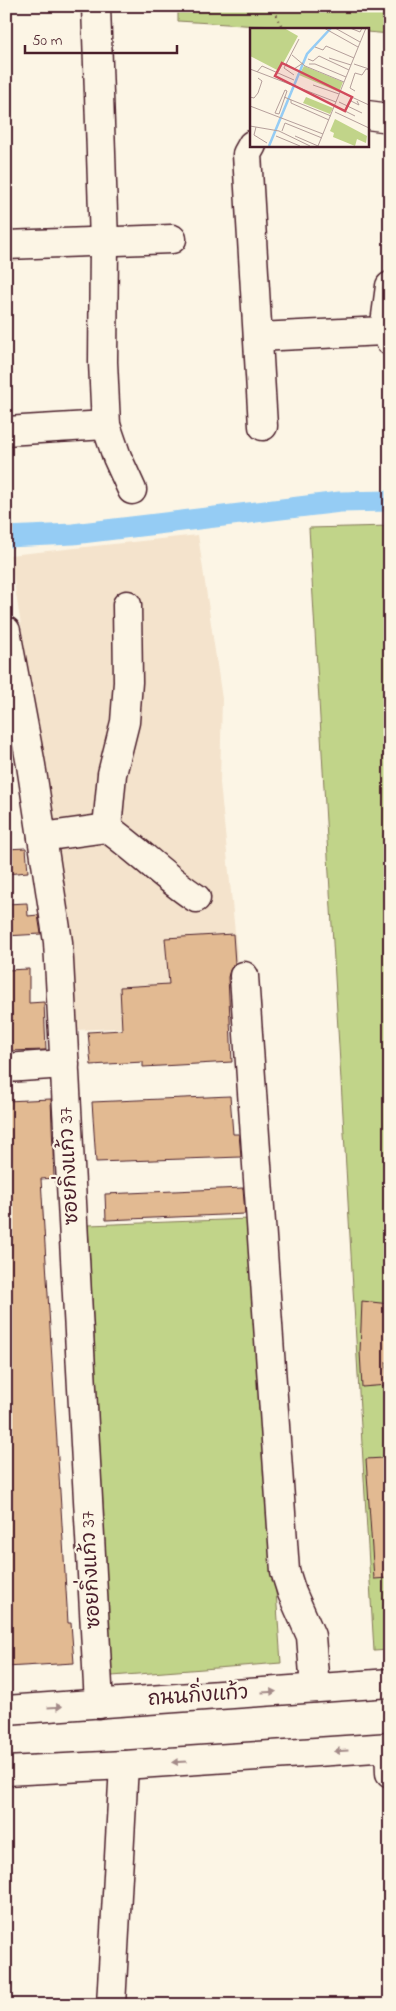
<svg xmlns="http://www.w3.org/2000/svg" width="396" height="2011" font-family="'Indie Flower','Playpen Sans Thai',sans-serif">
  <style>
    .built { fill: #f4e3cc }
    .green { fill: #c1d489; stroke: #867a5a }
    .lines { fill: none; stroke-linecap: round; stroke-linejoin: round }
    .canal { stroke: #95ccf4; stroke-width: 21 }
    .building { fill: #e2ba92; stroke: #4a1f2b }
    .minor-casing { stroke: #4a1f2b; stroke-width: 31 }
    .major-casing { stroke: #4a1f2b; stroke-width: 31 }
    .path { stroke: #4a1f2b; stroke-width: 3; stroke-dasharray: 1 4; stroke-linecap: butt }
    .minor { stroke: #fcf5e5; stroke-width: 28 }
    .major { stroke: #fcf5e5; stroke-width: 28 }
    .oneway { fill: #a38a88 }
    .labels { text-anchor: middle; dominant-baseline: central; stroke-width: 4.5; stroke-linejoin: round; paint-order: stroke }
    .street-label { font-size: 20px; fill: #4a1f2b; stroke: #fcf5e5 }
    .inset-river { fill: none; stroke: #95ccf4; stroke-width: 2.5 }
    .inset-road { fill: none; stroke: #b59f9b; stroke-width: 1 }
    .view { fill: #d1495b; fill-opacity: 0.15; stroke: #d1495b; stroke-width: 2.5 }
    .inset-edge { fill: none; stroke: #4a1f2b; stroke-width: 2.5 }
  </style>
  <rect width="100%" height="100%" fill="#fcf5e5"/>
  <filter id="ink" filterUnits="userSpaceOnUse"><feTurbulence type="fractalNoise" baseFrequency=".02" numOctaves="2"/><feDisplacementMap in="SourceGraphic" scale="10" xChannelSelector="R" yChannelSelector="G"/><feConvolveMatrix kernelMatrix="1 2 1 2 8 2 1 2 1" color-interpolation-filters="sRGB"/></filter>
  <g filter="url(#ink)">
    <polygon class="built" points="198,535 222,699 220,783 244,1022 77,1030 71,947 10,555"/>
    <g class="green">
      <polygon points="178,6 390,6 390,34 367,32 367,29 308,29 178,21"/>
      <polygon points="390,526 390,1650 374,1651 309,528"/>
      <polygon points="250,1219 281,1663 112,1676 88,1225"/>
    </g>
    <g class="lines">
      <polyline class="canal" points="6,537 73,534 340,502 390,501"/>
    </g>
    <g class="building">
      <polygon points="26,848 28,872 6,874 6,849"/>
      <polygon points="27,903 28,916 38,915 41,934 6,936 6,904"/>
      <polygon points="233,934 235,963 230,970 228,977 232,1062 143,1067 143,1062 91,1065 88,1032 122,1030 120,987 169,984 165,938"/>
      <polygon points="29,969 29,1003 44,1002 46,1050 6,1051 6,970"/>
      <polygon points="230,1096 233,1134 239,1134 241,1157 96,1162 92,1102"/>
      <polygon points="51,1099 54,1178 41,1179 68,1623 71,1623 74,1663 6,1667 6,1101"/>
      <polygon points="243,1188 245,1214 106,1220 105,1194"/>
      <polygon points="362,1301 390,1304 390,1363 386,1362 387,1385 362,1387 360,1352"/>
      <polygon points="384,1458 390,1547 390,1578 374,1579 366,1459"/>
    </g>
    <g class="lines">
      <g class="minor-casing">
        <g id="minor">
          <polyline points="96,6 104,242 103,362 106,425 117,457 132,490"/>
          <polyline points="367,115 390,118"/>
          <polyline points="252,145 247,154 263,426"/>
          <polyline points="6,245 172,239"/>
          <polyline points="390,286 384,331 390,341"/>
          <polyline points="258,337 384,331"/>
          <polyline points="6,431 106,425"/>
          <polyline points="6,631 31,765 58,942 99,1704"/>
          <polyline points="107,828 112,774 125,722 128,682 127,605"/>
          <path d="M42,837l65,-9c31,22 57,49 89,70"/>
          <polyline points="244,976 285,1571 292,1593 311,1636 315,1688"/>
          <polyline points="6,1068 65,1064"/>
          <polyline points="389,1747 390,1773"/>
          <polyline points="111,2005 124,1765"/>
        </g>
      </g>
      <g class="major-casing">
        <g id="major">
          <polyline points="6,1710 390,1683"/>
          <polyline points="6,1771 124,1765 390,1747"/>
        </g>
      </g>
      <polyline class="path" points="272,6 283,29"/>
      <use href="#minor" class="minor"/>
      <use href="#major" class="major"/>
    </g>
    <defs><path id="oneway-solid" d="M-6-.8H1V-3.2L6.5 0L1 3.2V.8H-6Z" transform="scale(1.25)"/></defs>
    <g class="oneway">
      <use href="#oneway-solid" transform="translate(269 1692) rotate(-4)"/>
      <use href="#oneway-solid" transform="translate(55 1707) rotate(-4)"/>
      <use href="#oneway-solid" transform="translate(341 1751) rotate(176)"/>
      <use href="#oneway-solid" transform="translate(179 1762) rotate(176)"/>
    </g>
  </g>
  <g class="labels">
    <g class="street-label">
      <text transform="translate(70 1166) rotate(-93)">ซอยกิ่งแก้ว 37</text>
      <text transform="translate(92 1570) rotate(-93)">ซอยกิ่งแก้ว 37</text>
      <text transform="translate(198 1697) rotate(-4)">ถนนกิ่งแก้ว</text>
    </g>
  </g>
  <g transform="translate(250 28)">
    <rect width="119" height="119" fill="#fcf5e5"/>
    <path d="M0,0h34l14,8 -19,35 -29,-15zM54,38l39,16 -4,10 -40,-17zM56,69l27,11 -3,6 -27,-11zM85,91l32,17 -1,7 -9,-4 -2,7 -22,-9 1,-4 -4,-2z" fill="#c1d489"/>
    <path class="inset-river" d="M19,118l38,-92 24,-26"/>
    <path class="inset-road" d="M74,0l34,19M85,0l25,14M100,0l10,4 2,-4M65,19l8,3 3,-4 28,12M42,27l13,11 39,16M79,30l22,7M58,31l5,2 6,-5 30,14M36,36l8,5 9,-6M59,36h6l31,13M104,36l15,5M0,41l86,33M7,44l5,-6 32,14M44,47l-10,-7 15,-29M63,57l26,9M35,62l2,1 -8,23 -4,-1zM105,63l-5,-3 5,-15 7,2 4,-6 3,1M93,65l26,12M0,69l4,1 4,-5 4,-12 -4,-3M34,69l47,19M102,69l-1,4 8,4 -2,-4M41,72v3l38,17M89,74l23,11M0,78l73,28M87,79l18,9M85,84l34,16M0,98l29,5 31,15M6,99l-2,8 13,8M32,103l3,-8 37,15M26,108l24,10M45,108l23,10M68,118l48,-118"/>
    <path class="view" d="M32,35l70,34 -7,14 -70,-35z"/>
    <rect width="119" height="119" class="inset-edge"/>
  </g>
  <rect width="396" height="2011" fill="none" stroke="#fcf5e5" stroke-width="25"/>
  <rect x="12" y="12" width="371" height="1986" fill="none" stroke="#4a1f2b" stroke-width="2" filter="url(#ink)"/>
  <path d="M25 45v8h152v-8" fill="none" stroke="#4a1f2b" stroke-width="2.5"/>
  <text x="32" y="45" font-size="15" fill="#4a1f2b" stroke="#fcf5e5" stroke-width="4" paint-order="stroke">50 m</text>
</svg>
